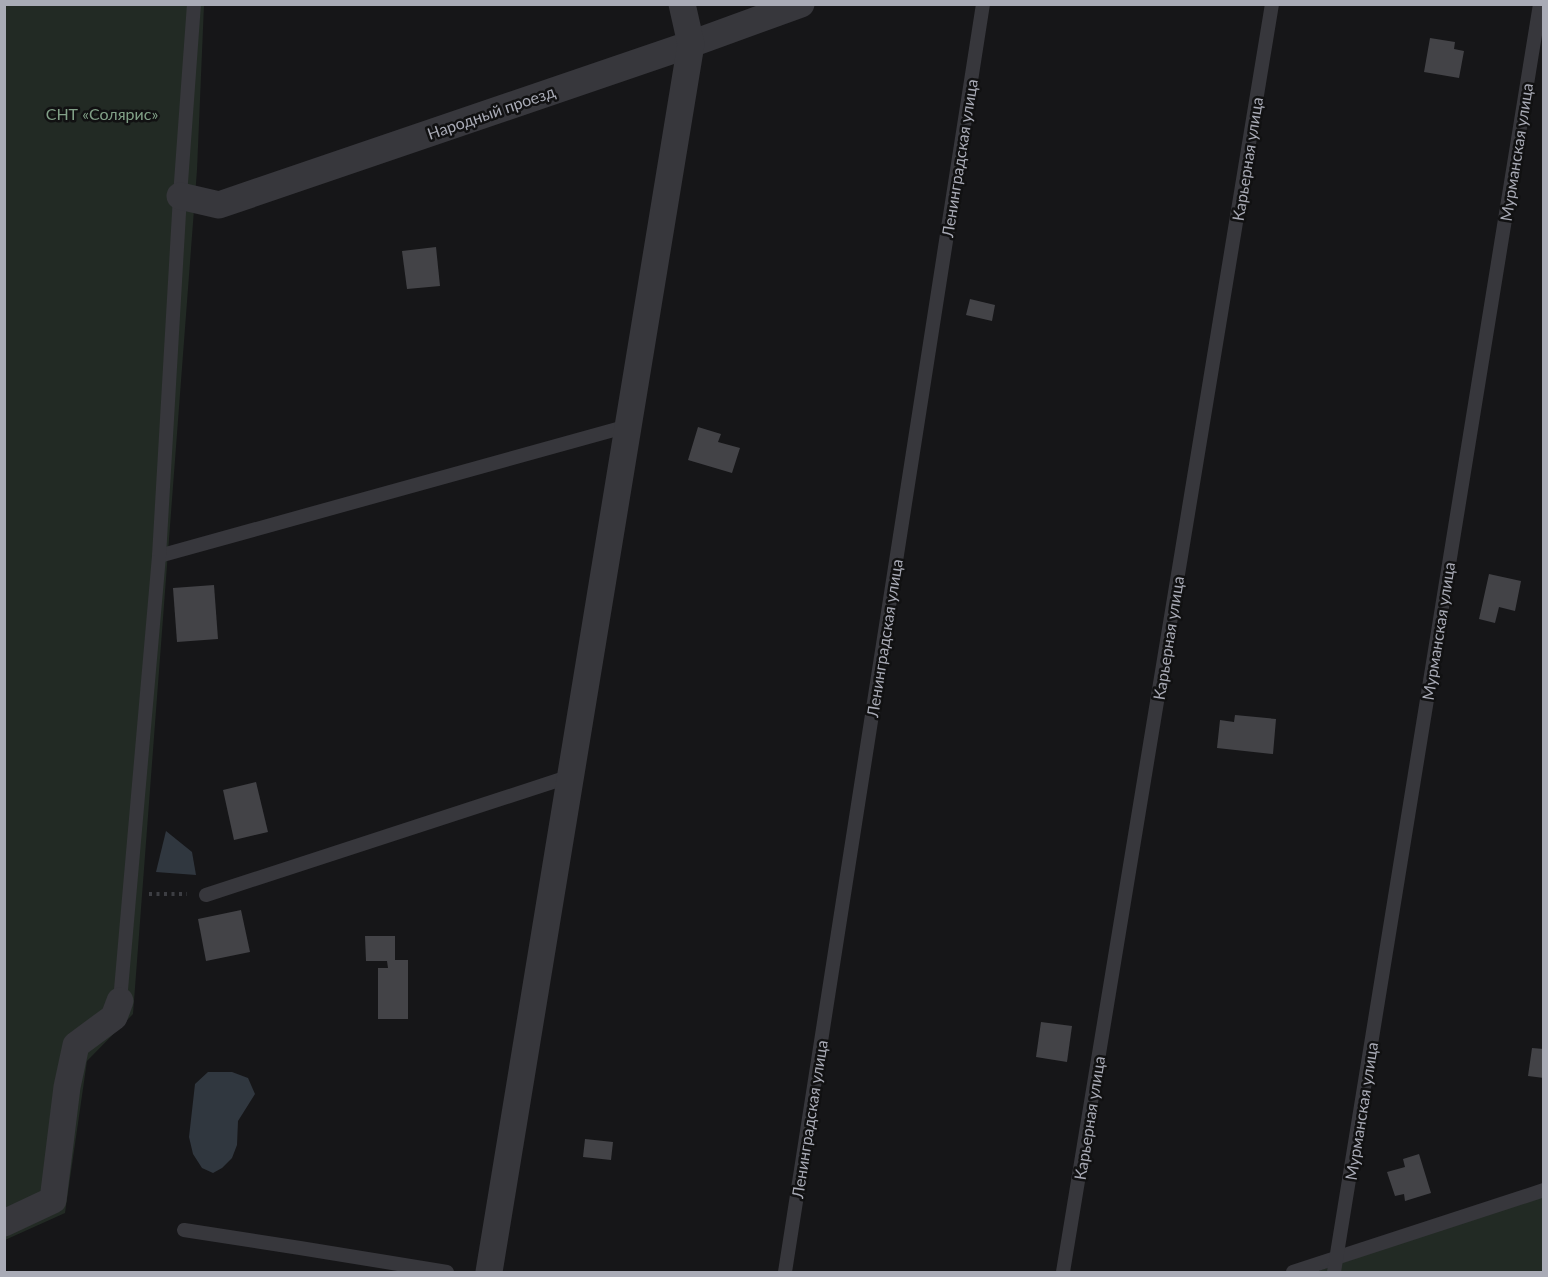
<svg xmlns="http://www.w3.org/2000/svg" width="1548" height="1277" font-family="Lato,sans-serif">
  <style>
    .green { fill: #222a24 }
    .water { fill: #30373f }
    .building { fill: #434347 }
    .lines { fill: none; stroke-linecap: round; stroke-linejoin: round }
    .path { stroke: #3d3e43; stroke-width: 4; stroke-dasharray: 3 4.5; stroke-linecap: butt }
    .lane { stroke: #37373c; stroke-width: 14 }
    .street { stroke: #37373c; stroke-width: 27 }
    .labels { text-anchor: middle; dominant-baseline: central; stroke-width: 5; stroke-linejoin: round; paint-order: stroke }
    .street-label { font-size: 16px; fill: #a9abb6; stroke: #111112 }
    .park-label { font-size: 16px; fill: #81a087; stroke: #111112 }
  </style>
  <rect width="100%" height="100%" fill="#161618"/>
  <g class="green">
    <polygon points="5,5 204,5 197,170 133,1014 87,1061 65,1213 5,1240"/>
    <polygon points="1543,1194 1543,1272 1315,1272"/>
  </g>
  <g class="water">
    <polygon points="166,831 192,852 196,875 156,872"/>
    <polygon points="208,1072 232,1072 248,1078 255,1094 238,1121 237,1145 232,1158 222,1168 213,1173 202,1168 193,1154 189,1137 195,1084"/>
  </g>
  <g class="building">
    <polygon points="1430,38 1455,42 1454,49 1464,51 1459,78 1424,72"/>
    <polygon points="436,247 440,286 407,289 402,251"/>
    <polygon points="970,299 995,305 992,321 966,315"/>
    <polygon points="698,427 721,434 718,442 740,448 732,473 688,460"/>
    <polygon points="1489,574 1521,581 1515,611 1499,607 1495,623 1479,619"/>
    <polygon points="214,585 218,639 177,642 173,588"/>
    <polygon points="1235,715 1276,719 1273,754 1217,748 1220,720 1234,722"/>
    <polygon points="256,782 268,832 234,840 223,790"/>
    <polygon points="241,910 250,952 206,961 198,919"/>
    <polygon points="365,936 395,936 395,960 408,960 408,1019 378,1019 378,968 388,968 387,961 366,961"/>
    <polygon points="1041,1022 1072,1026 1067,1062 1036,1057"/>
    <polygon points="1532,1048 1544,1049 1544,1078 1528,1076"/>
    <polygon points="585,1139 613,1142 611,1160 583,1157"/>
    <polygon points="1419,1154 1431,1193 1405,1201 1404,1194 1395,1196 1387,1172 1405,1167 1403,1159"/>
  </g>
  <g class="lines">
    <polyline class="path" points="149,894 187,894"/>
    <g class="lane">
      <polyline points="159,556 628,426"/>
      <polyline points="206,895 571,776"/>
      <polyline points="120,1001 159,556 180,196 194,4"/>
      <polyline points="184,1230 300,1248 447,1272"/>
      <polyline points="785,1272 983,4"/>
      <polyline points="1063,1272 1272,4"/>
      <polyline points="1293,1272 1544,1190"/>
      <polyline points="1334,1272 1540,4"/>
    </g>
    <g class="street">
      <polyline points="180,196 219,205 691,44 801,4"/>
      <polyline points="4,1223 53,1200 67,1087 76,1045 114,1017 120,1001"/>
      <polyline points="489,1272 691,44 682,4"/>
    </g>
  </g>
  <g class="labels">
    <g class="street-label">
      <text transform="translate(491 112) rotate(-19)">Народный проезд</text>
      <text transform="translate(1516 152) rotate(-81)">Мурманская улица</text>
      <text transform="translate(959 158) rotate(-81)">Ленинградская улица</text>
      <text transform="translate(1247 159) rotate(-81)">Карьерная улица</text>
      <text transform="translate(1438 631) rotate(-81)">Мурманская улица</text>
      <text transform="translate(884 638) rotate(-81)">Ленинградская улица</text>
      <text transform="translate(1168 638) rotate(-81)">Карьерная улица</text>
      <text transform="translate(1361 1111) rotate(-81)">Мурманская улица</text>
      <text transform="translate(1089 1118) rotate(-81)">Карьерная улица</text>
      <text transform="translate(809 1119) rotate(-81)">Ленинградская улица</text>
    </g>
    <g class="park-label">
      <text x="102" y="113">СНТ «Солярис»</text>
    </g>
  </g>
  <rect width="1548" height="1277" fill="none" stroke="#a9abb6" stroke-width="12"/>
</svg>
